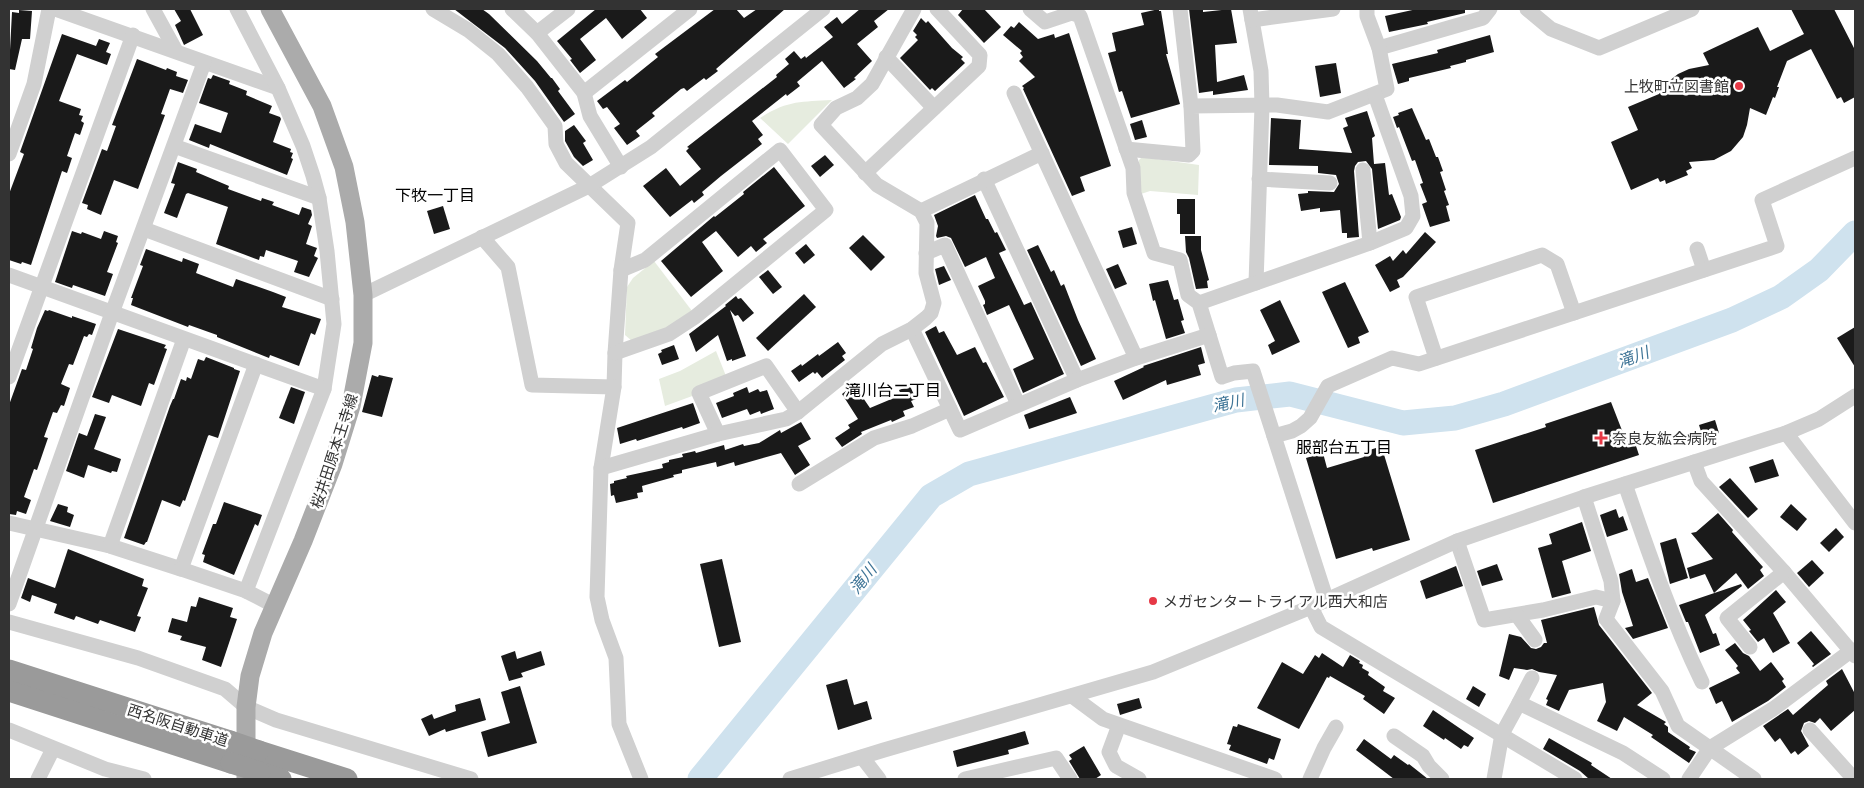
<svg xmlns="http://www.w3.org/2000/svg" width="1864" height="788" font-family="Montserrat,'Noto Sans JP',sans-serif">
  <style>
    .green { fill: #e6ecdf }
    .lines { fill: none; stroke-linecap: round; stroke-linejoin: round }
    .river { stroke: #cfe2ee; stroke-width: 25 }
    .building { fill: #1a1a1a }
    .minor { stroke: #d0d0d0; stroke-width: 15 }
    .major { stroke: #ababab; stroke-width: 19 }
    .highway { stroke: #9a9a9a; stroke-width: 21 }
    .highway-bridge { stroke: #9a9a9a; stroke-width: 21 }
    .poi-dot { fill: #e63946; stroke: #fff; stroke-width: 2 }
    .labels { text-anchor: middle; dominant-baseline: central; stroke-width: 5; stroke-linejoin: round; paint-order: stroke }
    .poi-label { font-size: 15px; fill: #333; stroke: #fff; text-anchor: start }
    .street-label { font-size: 15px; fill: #333; stroke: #fff }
    .neighbourhood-label { font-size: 16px; fill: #000; stroke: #fff }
    .water-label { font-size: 16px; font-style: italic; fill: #3f7597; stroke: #fff }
  </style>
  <rect width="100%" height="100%" fill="#fff"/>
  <g class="green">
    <path d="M832,100l-44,44 -28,-26c28,-18 41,-16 72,-18z"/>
    <polygon points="1142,157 1199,165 1198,195 1150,191 1141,194 1138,180 1139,160"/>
    <polygon points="654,261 692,311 666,328 632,341 625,335 627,287 633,278"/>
    <polygon points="716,351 726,376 695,395 665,406 659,379 680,371"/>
  </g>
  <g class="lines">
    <polyline class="river" points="700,779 931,496 969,474 1236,400 1290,394 1403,423 1455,418 1504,404 1732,320 1781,297 1819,270 1855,233"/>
  </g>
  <g class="building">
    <polygon points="174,9 190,9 203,35 184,45 175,25 181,21"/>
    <polygon points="454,9 482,9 489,14 537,61 551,78 552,78 560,89 558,91 575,114 564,122 535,81 505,48"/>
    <polygon points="596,9 640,9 647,18 622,39 606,18 580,39 596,60 580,73 570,60 572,59 557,41"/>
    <polygon points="715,9 736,9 744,18 757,9 785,9 716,69 718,71 706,80 704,78 687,91 684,88 681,89 652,113 655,116 636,131 640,136 627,145 614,128 620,124 607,107 603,109 597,101 625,80 627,82 658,57 655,54"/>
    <polygon points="860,9 889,9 874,21 878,27 857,44 872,61 854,78 856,79 844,88 822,61 797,82 800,86 787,96 786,94 752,121 763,135 758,139 762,144 721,176 702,192 704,195 694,203 692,200 670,217 643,186 666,168 680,186 701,169 686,151 689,148 687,147 777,77 776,75 789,64 785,59 794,51 801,59 805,56 806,58 833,37 824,27 837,17 842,24"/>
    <polygon points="963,9 984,9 1001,27 984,43 958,15"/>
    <polygon points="1159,9 1159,11 1161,11 1168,54 1166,54 1180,104 1131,118 1122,91 1119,92 1108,53 1116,51 1112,33 1144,25 1141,13"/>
    <polygon points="1189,9 1203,9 1203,12 1231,9 1237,43 1215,45 1217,82 1244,75 1248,90 1213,95 1213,91 1199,93"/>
    <polygon points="1417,9 1465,9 1465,13 1427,22 1428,24 1389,32 1385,16"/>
    <polygon points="1791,9 1834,9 1855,50 1855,97 1844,103 1841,97 1837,99 1811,49 1787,61 1777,87 1779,87 1775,98 1773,97 1766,115 1750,108 1747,125 1743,137 1731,151 1714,160 1689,162 1692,168 1686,171 1688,175 1666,184 1665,180 1660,182 1658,178 1631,190 1611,142 1638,130 1628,107 1659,94 1668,82 1678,74 1689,69 1709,65 1703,53 1758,27 1770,51 1804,34"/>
    <polygon points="19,10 32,11 30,39 22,39 15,70 9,69 12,12 19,13"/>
    <polygon points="921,18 926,23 928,21 952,48 963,57 961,59 965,63 935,91 932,88 930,90 900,58 918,40 915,37 917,35 913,31"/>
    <polygon points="1019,22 1038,39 1054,34 1055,38 1069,33 1111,166 1080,177 1085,191 1072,196 1023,89 1024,88 1022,86 1035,77 1019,61 1023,57 1020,53 1022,51 1003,35 1011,26 1014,28"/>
    <polygon points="62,34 96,46 99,39 110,43 106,52 111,54 107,65 77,54 59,101 81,109 79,115 83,116 81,121 84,123 80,135 75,133 67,156 72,158 67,173 62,171 31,265 22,262 21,264 9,260 9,194 24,154 20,152"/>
    <polygon points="1490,35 1494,52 1466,60 1466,62 1450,66 1451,68 1409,78 1409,81 1398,84 1392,64 1438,53 1437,50"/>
    <polygon points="137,59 166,70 167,68 177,72 176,76 188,80 183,93 170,89 161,114 165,115 138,189 114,180 101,215 87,209 88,205 82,203 102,149 107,151 116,126 112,125"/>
    <polygon points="1336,63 1341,93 1320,97 1315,66"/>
    <polygon points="213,75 230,81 229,84 247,91 246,95 272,106 269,113 280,117 281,119 273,142 291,149 290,152 293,153 291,158 293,159 287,175 210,144 209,148 189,140 195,124 221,133 228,113 199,103 208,78 211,79"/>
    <polygon points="1412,108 1426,140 1429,139 1436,157 1438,157 1443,171 1440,172 1446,190 1444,191 1449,205 1446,206 1450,221 1430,227 1422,204 1427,202 1420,184 1423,183 1415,160 1412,161 1399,127 1397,128 1393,117 1399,115 1398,113"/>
    <polygon points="1367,111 1375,136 1372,138 1374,164 1385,163 1389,195 1392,194 1401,217 1400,220 1378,229 1372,169 1366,161 1358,162 1355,166 1354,171 1359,237 1347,238 1347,233 1342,233 1340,210 1320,212 1320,208 1301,211 1298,194 1308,193 1308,191 1334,192 1339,184 1336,175 1318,173 1318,166 1269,165 1271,118 1301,120 1299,149 1352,153 1343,128 1348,126 1345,118"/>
    <polygon points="1142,120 1147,137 1135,140 1130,124"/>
    <polygon points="574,125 586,141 583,143 593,160 583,166 574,157 565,141 565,131"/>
    <polygon points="825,155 834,165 820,177 811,166"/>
    <polygon points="178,162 197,169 196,172 229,186 228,189 261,201 262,198 274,202 272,205 299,215 302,207 311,210 312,215 308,224 312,226 306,244 317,248 314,256 318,258 309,277 294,272 298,261 266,250 264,257 260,256 259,260 216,244 228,207 188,193 186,194 177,218 164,213 175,184 171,183"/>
    <polygon points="774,167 805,206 763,239 767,243 756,252 751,246 738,257 716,231 702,242 723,271 691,297 661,261 714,216 715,217 744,194 743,192"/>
    <polygon points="975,195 986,219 988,219 995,233 997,232 1006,250 999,253 1024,305 1031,302 1064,374 1023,393 1013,369 1034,359 1009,305 987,315 983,305 985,304 985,301 978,286 995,278 986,257 965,267 951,238 946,236 937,238 936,236 938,226 934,215"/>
    <polygon points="1177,199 1195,199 1195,234 1180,234 1180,214 1177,214"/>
    <polygon points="443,206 450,229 434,234 427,211"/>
    <polygon points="1132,227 1137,244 1123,248 1118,231"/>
    <polygon points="72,231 81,234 82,232 101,239 104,231 118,236 116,242 118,243 107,272 113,274 105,296 73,285 72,288 55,282"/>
    <polygon points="1425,232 1436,242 1403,277 1397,280 1400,287 1390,292 1375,265 1390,256 1393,261 1403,250 1406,254"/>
    <polygon points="863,235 885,257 871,271 849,248"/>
    <polygon points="1185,236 1201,236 1201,250 1209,280 1207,281 1208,288 1196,289 1189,258 1186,252"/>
    <polygon points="806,244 815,255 804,264 795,253"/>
    <polygon points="1038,245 1051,272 1054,270 1061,286 1064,284 1078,320 1096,359 1081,366 1027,250"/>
    <polygon points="146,249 182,262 183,258 199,264 196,273 233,287 236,279 273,292 286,297 282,307 321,319 315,335 311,333 299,366 270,355 269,358 217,337 217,335 189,325 188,327 131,305 133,298 131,298 143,266 140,265"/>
    <polygon points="1118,264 1127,284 1115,289 1106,269"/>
    <polygon points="944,266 951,280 939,285 935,269"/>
    <polygon points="768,270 782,287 773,294 759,277"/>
    <polygon points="1168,280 1174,300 1178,299 1184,320 1181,321 1185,333 1166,339 1155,300 1153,301 1149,284"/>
    <polygon points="1345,282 1369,332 1358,337 1360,343 1348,348 1322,292"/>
    <polygon points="804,294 816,307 768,351 756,338"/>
    <polygon points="736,296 738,299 741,298 754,313 743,322 738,315 735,316 730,310 746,356 732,361 732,359 727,361 718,335 696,352 689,334 726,306 725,305"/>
    <polygon points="1280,300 1300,342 1272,355 1268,345 1275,341 1260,310"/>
    <polygon points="45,310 48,311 49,310 72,318 72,316 96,324 92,335 89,334 87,337 84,336 73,365 69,364 61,384 70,388 64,406 61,405 57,413 53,412 44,437 48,438 37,470 34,469 24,497 31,500 26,514 17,511 16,515 9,514 9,405 22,369 26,370 33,349 31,348 37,328"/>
    <polygon points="936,326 939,333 944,331 957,355 975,347 983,363 986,362 1004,397 964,416 925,332"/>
    <polygon points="1855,327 1855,367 1837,338"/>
    <polygon points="118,329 166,345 164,348 167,349 154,385 149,383 141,406 112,395 109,403 92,397"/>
    <polygon points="838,342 846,353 842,356 845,360 822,378 817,372 815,374 813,372 799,382 791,371 801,364 802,366 818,354 819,356"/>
    <polygon points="674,345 679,359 662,365 658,354 662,352 661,350"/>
    <polygon points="1201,347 1205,363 1198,365 1201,375 1167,385 1166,380 1123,400 1114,381 1144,367 1143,366"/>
    <polygon points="206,357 234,368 234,369 240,371 218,438 209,435 208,436 185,501 183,500 180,507 162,500 147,542 146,542 144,545 124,538 170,406 173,399 174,399 181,379 186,381 187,377 191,379 198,359 204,361"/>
    <polygon points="372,375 378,377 379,375 393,378 382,417 362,412"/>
    <polygon points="910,386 916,399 911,401 914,407 903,411 905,416 892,422 891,420 861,432 862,434 842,447 835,438 850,428 848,425 858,419 842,394 851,387 854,391 857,389 870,408 901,395 899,390"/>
    <polygon points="291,387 305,392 294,424 279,418"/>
    <polygon points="747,387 749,393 758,389 760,392 767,390 774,409 761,414 760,411 750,415 747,409 722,418 716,403 734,396 733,393"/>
    <polygon points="1070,397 1077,413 1029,429 1024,415"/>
    <polygon points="1611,402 1623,433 1627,432 1631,445 1635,443 1639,455 1493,503 1475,450 1546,427 1545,424"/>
    <polygon points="693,403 700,423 683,429 682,427 637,441 636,439 620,444 617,428"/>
    <polygon points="95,414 106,417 94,449 121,459 117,472 112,471 111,473 88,465 84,478 66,471 79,433 87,436"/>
    <polygon points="1715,420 1719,433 1703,438 1699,425"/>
    <polygon points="801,422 811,439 798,446 810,465 795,475 781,453 735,466 734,462 717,467 716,462 682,470 682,473 673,475 674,477 642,486 643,492 637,493 638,498 616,503 614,495 611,496 610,484 614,483 614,481 627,478 626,476 663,468 662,464 669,462 669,460 683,457 682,454 691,452 695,451 696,453 724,445 725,450 743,444 744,446 759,443 780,430 781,433"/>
    <polygon points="1376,448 1377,450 1382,448 1410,540 1373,551 1372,548 1336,559 1306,458 1323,453 1327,468 1364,457 1363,452"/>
    <polygon points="1773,459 1779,476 1755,483 1749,467"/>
    <polygon points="1730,478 1758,509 1748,518 1719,487"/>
    <polygon points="224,502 262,515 258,526 255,524 234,575 203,562 205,555 202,554 213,524 216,524"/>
    <polygon points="58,504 68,507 67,512 74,515 70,527 50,521"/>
    <polygon points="1791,504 1807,519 1797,531 1780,517"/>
    <polygon points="1616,509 1619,518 1623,516 1628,530 1607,537 1600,515"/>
    <polygon points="1718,513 1733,530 1732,532 1763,567 1760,570 1764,576 1748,589 1736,573 1714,593 1705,574 1690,579 1687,568 1713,559 1691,533 1696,532"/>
    <polygon points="1582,522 1591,551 1562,561 1571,593 1552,598 1538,548 1552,544 1549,534"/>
    <polygon points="1836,528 1844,537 1829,552 1820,543"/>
    <polygon points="1676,538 1688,578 1670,584 1660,543"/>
    <polygon points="68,549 144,579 142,586 148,588 137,616 141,617 135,632 100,620 98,624 76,616 74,620 54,613 57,604 32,595 30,602 21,598 28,578 55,588"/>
    <polygon points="722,559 741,642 719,647 700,564"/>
    <polygon points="1812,560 1824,573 1809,587 1797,573"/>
    <polygon points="1497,564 1503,580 1482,586 1477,571"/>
    <polygon points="1456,566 1463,586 1426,599 1420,581"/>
    <polygon points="1632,569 1636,582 1648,578 1668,628 1633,639 1625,628 1633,626 1622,592 1619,574"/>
    <polygon points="1741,584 1742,586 1705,615 1713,634 1716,633 1720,645 1700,653 1688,622 1686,622 1679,605"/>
    <polygon points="1776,590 1786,602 1773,613 1790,643 1773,653 1764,638 1758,642 1749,631 1751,630 1743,620"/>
    <polygon points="199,597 233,608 230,617 237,619 221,667 202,660 206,647 180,640 182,636 168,632 172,618 187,622 191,606 196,607"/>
    <polygon points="1594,607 1599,625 1652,693 1637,705 1666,722 1664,724 1668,727 1668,732 1690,747 1689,749 1696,752 1689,763 1651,737 1653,735 1624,717 1617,731 1597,721 1606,702 1603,683 1569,690 1559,711 1546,705 1548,700 1546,699 1557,675 1539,672 1532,669 1527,670 1514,668 1509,680 1499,676 1509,634 1521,637 1531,648 1536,649 1541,647 1544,643 1547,643 1541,620"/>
    <polygon points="1811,631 1831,654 1813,667 1812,666 1814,664 1797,643"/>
    <polygon points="1735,643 1743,653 1749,656 1760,671 1771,662 1784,679 1782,681 1786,687 1768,701 1732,722 1722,701 1716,704 1709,688 1740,673 1736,668 1738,666 1725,650"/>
    <polygon points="515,651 517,659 541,651 545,665 521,673 523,677 509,681 501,656"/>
    <polygon points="1322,653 1343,667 1350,655 1360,661 1359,663 1363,665 1362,668 1369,672 1368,675 1385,687 1383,691 1395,698 1384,714 1363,699 1365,696 1330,676 1329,678 1327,677 1299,729 1257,708 1282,662 1303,674 1315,655 1319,658"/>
    <polygon points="1842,669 1855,694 1855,710 1831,731 1820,718 1815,723 1809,721 1804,723 1801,731 1809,746 1798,755 1795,751 1791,754 1780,738 1775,742 1763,726 1788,709 1793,715 1828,685 1826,681"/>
    <polygon points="847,679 854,705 867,701 872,719 838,730 826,685"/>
    <polygon points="520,686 537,743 488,757 481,732 510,723 501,692"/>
    <polygon points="1473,686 1486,694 1479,707 1466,699"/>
    <polygon points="480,698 486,720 446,732 445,729 429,736 421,719 432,714 434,719 456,711 455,705"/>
    <polygon points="1139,698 1142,708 1120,715 1117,704"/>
    <polygon points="1433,710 1474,738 1468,747 1464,745 1461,749 1445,738 1444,740 1423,726"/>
    <polygon points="1238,724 1281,739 1274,760 1269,758 1267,764 1229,750 1231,745 1227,744 1233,726 1237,727"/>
    <polygon points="1025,731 1029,744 1008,750 1009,754 957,767 953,751"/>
    <polygon points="1549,738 1592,763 1591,765 1612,779 1589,779 1580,771 1543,749"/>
    <polygon points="1364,739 1391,759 1394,755 1408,765 1409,764 1428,779 1394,779 1356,750"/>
    <polygon points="1084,746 1101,775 1095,779 1080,779 1069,761 1072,759 1069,755"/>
  </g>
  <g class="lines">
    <g class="minor">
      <polyline points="55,9 278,88"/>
      <polyline points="153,9 176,51"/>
      <polyline points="237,9 278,88 303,146 313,176 319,198 327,251 334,324 324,389 246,591"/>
      <polyline points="433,9 468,30 498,54 527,87 555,126 556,144 566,163 628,223 621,270 615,353 614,387 601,468 597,597 602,620 616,658 619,724 641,779"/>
      <polyline points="512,9 537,33 584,93 590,116 621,167"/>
      <polyline points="1030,9 1045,22 1072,13 1080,16 1133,168 1134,193 1154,253 1180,260 1188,295 1199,303 1222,377 1234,373 1253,371 1327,601"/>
      <polyline points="1180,9 1191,106"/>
      <polyline points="1250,9 1261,71 1262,106 1256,283"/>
      <polyline points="1527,9 1551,29 1599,48 1692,9"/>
      <polyline points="1252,20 1333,9"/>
      <polyline points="537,33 568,9"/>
      <polyline points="1379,48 1483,18 1490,9"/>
      <polyline points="886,57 934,108"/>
      <polyline points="584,93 690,9"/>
      <polyline points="1014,93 1136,358"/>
      <polyline points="174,146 319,198"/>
      <polyline points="1126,149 1189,155 1193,151 1191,106 1277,105 1328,112 1387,89 1379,48 1367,16 1367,9"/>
      <polyline points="9,154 34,84 49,9"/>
      <polyline points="1363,170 1370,243"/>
      <polyline points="865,173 979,66 980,55 937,9"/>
      <polyline points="984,179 1077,380"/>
      <polyline points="1259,179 1330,183"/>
      <polyline points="921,211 1042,153"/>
      <polyline points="144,229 332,299"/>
      <polyline points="482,237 508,267 532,385 614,387"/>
      <polyline points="1697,249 1704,270"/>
      <polyline points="926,253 945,245 1018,404"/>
      <polyline points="9,275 324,389"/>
      <polyline points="363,295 589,186 651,147 823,9"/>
      <polyline points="1199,303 1370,243 1406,228 1413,216 1411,196 1375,95"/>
      <polyline points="912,329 960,430 1077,380 1136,358 1209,335"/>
      <polyline points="615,353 669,334 695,317 826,210 780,150 645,260 621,270"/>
      <polyline points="1436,358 1416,297 1542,255 1557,264 1574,313"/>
      <polyline points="9,377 133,35"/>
      <polyline points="1786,433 1855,523"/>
      <polyline points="718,434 699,393 766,366 798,412"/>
      <polyline points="1274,436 1292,431 1301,426 1310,418 1328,386 1392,358 1419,364 1777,246 1762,200 1855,158"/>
      <polyline points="1694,462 1701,481 1784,572 1855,656"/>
      <polyline points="601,468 718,434 786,419 798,412 882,344 912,329 926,318 931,313 934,303 926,273 927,223 921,211 877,185 821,125 836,108 857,98 872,84 914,9"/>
      <polyline points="799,484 874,438 912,426 950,409"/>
      <path d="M1625,484c23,67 46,134 77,198"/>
      <polyline points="1584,497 1611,581 1613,601 1606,619 1662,691 1678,726 1754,779"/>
      <polyline points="9,523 110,546 181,569 256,364"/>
      <polyline points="1457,541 1484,620 1543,610 1596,597 1613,601"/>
      <polyline points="110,546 184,339"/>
      <polyline points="181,569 246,591 275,606"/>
      <polyline points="9,604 112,313 204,63"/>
      <polyline points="1311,607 1321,627 1575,779"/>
      <polyline points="1517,615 1535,640"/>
      <polyline points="9,622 138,658 225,689 246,707 276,720 471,779"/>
      <polyline points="1750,647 1727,618 1784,572"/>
      <polyline points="1072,696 1103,719 1275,779"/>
      <polyline points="1519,703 1532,678"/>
      <polyline points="1119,725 1109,752 1116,766 1139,779"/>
      <polyline points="9,730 105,769 144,779"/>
      <polyline points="1810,730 1854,779"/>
      <polyline points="1394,736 1423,756 1429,766 1442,779"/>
      <polyline points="862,757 879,779"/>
      <polyline points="38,779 53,749"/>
      <polyline points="790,779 884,750 1153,672 1311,607 1457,541 1584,497 1786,433 1819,419 1855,396"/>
      <polyline points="965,779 1056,758 1070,779"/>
      <polyline points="1310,779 1324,748 1336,727"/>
      <polyline points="1494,779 1502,734 1519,703 1623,753 1663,779"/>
      <polyline points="1689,779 1710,748 1773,709 1852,650"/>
    </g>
    <polyline class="major" points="246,779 246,707 250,676 263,633 303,541 333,464 351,406 363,343 363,295 355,222 344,167 322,106 270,9"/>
    <g class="highway">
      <polyline points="9,670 230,741"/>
      <polyline points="9,691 231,763"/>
      <polyline points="259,751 347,779"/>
      <polyline points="260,772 281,779"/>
    </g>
    <g class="highway-bridge">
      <polyline points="230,741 259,751"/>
      <polyline points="231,763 260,772"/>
    </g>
  </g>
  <g class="poi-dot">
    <circle cx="1739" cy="86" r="5"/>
    <path d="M1598.5 430.5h5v5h5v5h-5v5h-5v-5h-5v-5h5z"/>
    <circle cx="1153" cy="601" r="5"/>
  </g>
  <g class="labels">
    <g class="poi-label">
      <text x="1729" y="86" text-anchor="end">上牧町立図書館</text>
      <text x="1612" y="438">奈良友紘会病院</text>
      <text x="1163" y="601">メガセンタートライアル西大和店</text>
    </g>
    <g class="street-label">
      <text transform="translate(334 451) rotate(-72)">桜井田原本王寺線</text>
      <text transform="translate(178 725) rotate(18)">西名阪自動車道</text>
    </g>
    <g class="neighbourhood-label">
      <text x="435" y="195">下牧一丁目</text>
      <text x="893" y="390">滝川台二丁目</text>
      <text x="1344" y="447">服部台五丁目</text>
    </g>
    <g class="water-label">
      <text transform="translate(1633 357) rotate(-20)">滝川</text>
      <text transform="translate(1228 403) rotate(-12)">滝川</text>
      <text transform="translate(863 579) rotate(-51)">滝川</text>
    </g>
  </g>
  <rect width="1864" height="788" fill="none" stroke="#333333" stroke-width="20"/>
</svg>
